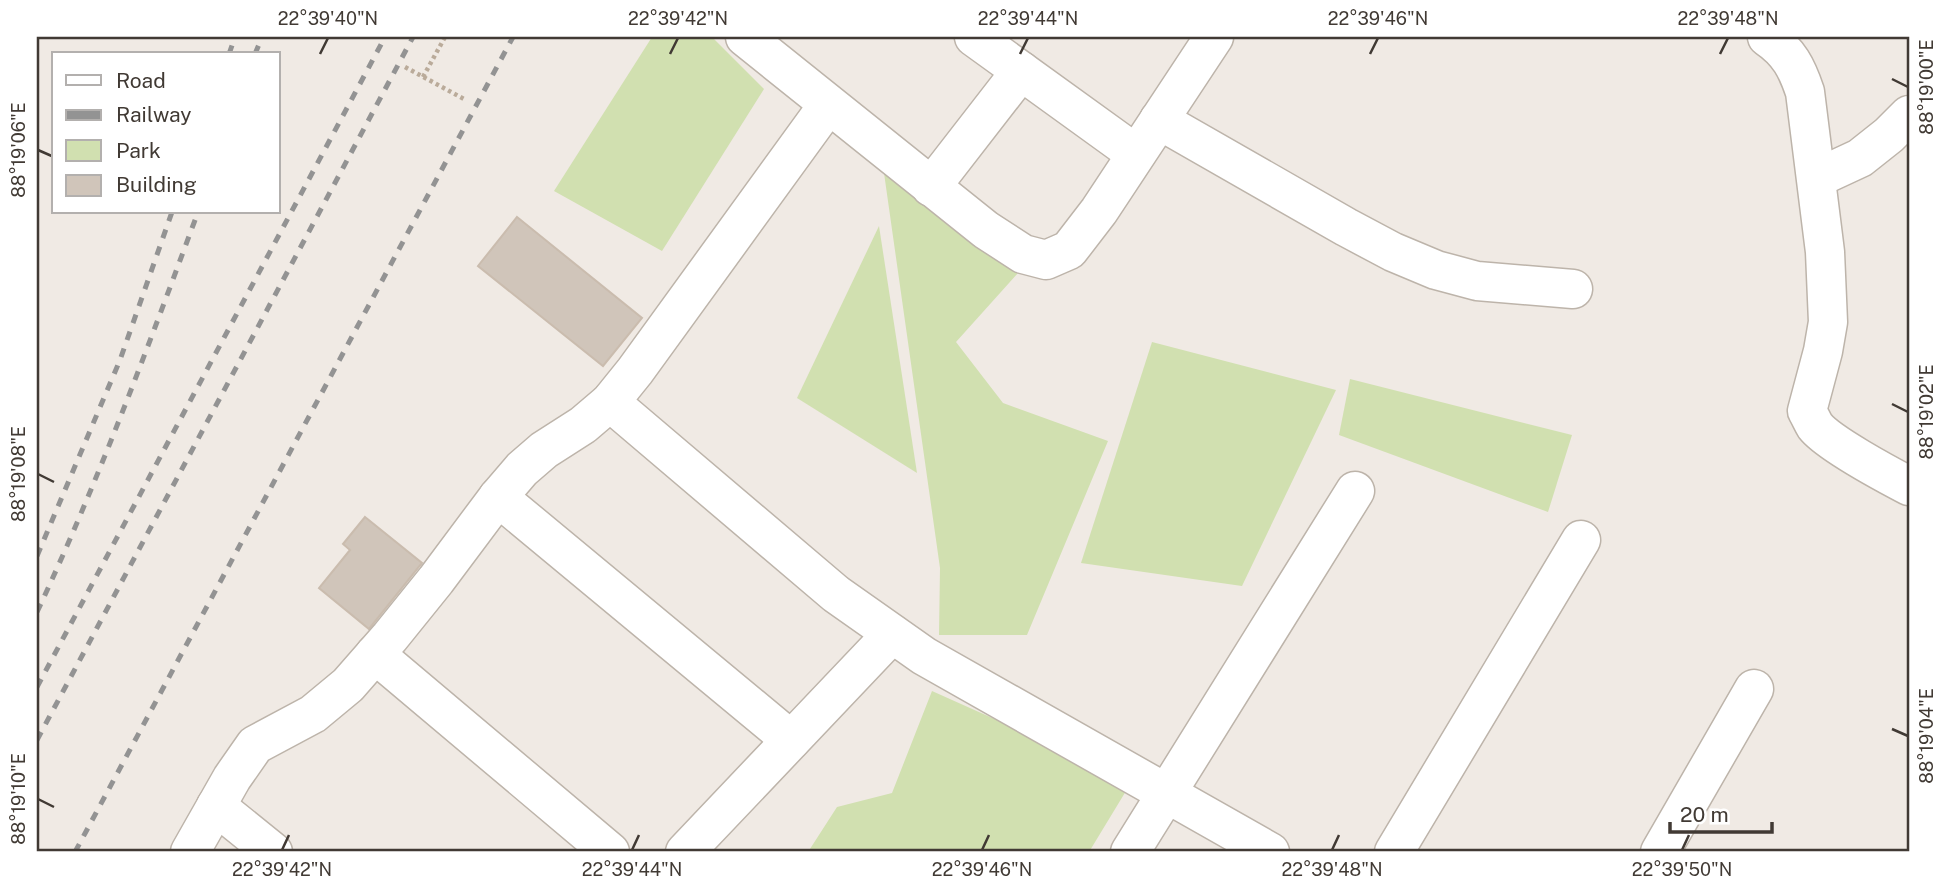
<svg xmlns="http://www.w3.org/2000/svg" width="1946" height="889" font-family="'Public Sans',sans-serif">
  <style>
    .green { fill: #d1e0b0 }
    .building { fill: #d0c5ba; stroke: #cabcae; stroke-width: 2 }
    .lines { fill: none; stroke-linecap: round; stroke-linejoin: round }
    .minor-casing { stroke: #bdb4aa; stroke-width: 41 }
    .path { stroke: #baab9a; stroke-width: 4.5; stroke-dasharray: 3.5 3.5; stroke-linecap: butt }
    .minor { stroke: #fff; stroke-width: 38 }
    .rail { stroke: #939393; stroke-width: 5; stroke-dasharray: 9 9; stroke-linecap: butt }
    .ticks { fill: none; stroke: #413a34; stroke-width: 2.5 }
    .neatline { fill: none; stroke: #413a34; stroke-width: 2.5 }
    .ticks-label { font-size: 18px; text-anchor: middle; fill: #413a34 }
  </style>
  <rect width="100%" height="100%" fill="#f0eae4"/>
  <g class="green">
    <polygon points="652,37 712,37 764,89 662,251 554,191"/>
    <polygon points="884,173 1018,273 956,342 1003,403 1108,441 1027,635 939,635 940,568"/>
    <polygon points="879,226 917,473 797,398"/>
    <polygon points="1152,342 1336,390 1242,586 1081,563"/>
    <polygon points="1350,379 1572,435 1548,512 1339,435"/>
    <polygon points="932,691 1044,741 1126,791 1089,852 808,852 837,807 892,793"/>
  </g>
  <g class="building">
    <polygon points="517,217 642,318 603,366 478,266"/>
    <polygon points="365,517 422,563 369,629 319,588 350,550 343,544"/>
  </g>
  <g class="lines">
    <g class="minor-casing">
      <g id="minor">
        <polyline points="745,37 986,230 1023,254 1046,260 1069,250 1099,211 1214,37"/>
        <polyline points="974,37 1136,154"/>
        <path d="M1767,37c22,15 30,31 38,55l20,160 3,70 -5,29 -16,60c3,5 5,10 8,15 13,17 73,49 94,60"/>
        <polyline points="1159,120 1346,227 1393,252 1436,270 1477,281 1573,289"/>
        <polyline points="1817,178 1860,158 1889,135 1909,115"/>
        <polyline points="931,187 1021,71"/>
        <polyline points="610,402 836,594 924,656 1270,852"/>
        <polyline points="498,497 791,740"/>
        <polyline points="375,654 610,852"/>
        <polyline points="216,806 273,852"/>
        <polyline points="190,852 232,778 255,745 313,714 348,685 390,637 436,580 498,497 522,469 544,450 583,425 610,402 635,371 828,105"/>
        <polyline points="685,852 892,634"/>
        <polyline points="1130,852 1355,491"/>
        <polyline points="1394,852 1581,540"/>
        <polyline points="1660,852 1754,689"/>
      </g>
    </g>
    <g class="path">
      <polyline points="405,67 464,99"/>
      <polyline points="423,77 445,37"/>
    </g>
    <use href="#minor" class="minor"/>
    <g class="rail">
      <polyline points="229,54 235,37"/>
      <polyline points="255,54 262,37"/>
      <polyline points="37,556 120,360 172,212"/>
      <path d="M37,612c61,-130 111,-265 161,-400"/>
      <polyline points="37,687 385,37"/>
      <polyline points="37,740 413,37"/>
      <polyline points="75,852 513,37"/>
    </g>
  </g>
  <path class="ticks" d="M320,54l8,-16M670,54l8,-16M1020,54l8,-16M1370,54l8,-16M1720,54l8,-16M1892,79l16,8M38,150l16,7M1892,404l16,8M38,474l16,8M1892,729l16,7M38,799l16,8M282,850l7,-15M632,850l7,-15M982,850l7,-15M1332,850l7,-15M1682,850l7,-15"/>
  <rect width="1946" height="889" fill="none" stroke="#ffffff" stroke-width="77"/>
  <rect x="52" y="52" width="228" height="161" fill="#ffffff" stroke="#b3b0ae" stroke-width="2"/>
  <rect x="66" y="75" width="35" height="10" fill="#ffffff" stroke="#b3b0ae" stroke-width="2"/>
  <text x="116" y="88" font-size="21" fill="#413a34">Road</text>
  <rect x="66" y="110" width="35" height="10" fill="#939393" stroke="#b3b0ae" stroke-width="2"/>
  <text x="116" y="122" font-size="21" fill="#413a34">Railway</text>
  <rect x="66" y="140" width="35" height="21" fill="#d1e0b0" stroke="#b3b0ae" stroke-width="2"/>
  <text x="116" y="158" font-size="21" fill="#413a34">Park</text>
  <rect x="66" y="175" width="35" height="21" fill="#d0c5ba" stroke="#b3b0ae" stroke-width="2"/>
  <text x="116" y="192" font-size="21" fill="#413a34">Building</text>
  <path d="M1670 822v10h102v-10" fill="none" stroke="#413a34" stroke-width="3.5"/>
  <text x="1680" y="822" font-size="21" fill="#413a34" stroke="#ffffff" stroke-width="5" paint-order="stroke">20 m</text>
  <rect x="38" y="38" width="1870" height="812" class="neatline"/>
  <g class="ticks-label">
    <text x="328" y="25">22°39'40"N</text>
    <text x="678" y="25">22°39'42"N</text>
    <text x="1028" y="25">22°39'44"N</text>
    <text x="1378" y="25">22°39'46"N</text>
    <text x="1728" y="25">22°39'48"N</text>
    <text transform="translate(1927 87) rotate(-90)" y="6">88°19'00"E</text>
    <text transform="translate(19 150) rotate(-90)" y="6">88°19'06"E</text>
    <text transform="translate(1927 412) rotate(-90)" y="6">88°19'02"E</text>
    <text transform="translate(19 474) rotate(-90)" y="6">88°19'08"E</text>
    <text transform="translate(1927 736) rotate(-90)" y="6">88°19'04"E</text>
    <text transform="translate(19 799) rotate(-90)" y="6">88°19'10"E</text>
    <text x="282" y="876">22°39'42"N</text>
    <text x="632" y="876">22°39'44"N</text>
    <text x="982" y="876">22°39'46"N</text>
    <text x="1332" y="876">22°39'48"N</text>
    <text x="1682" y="876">22°39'50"N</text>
  </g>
</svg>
